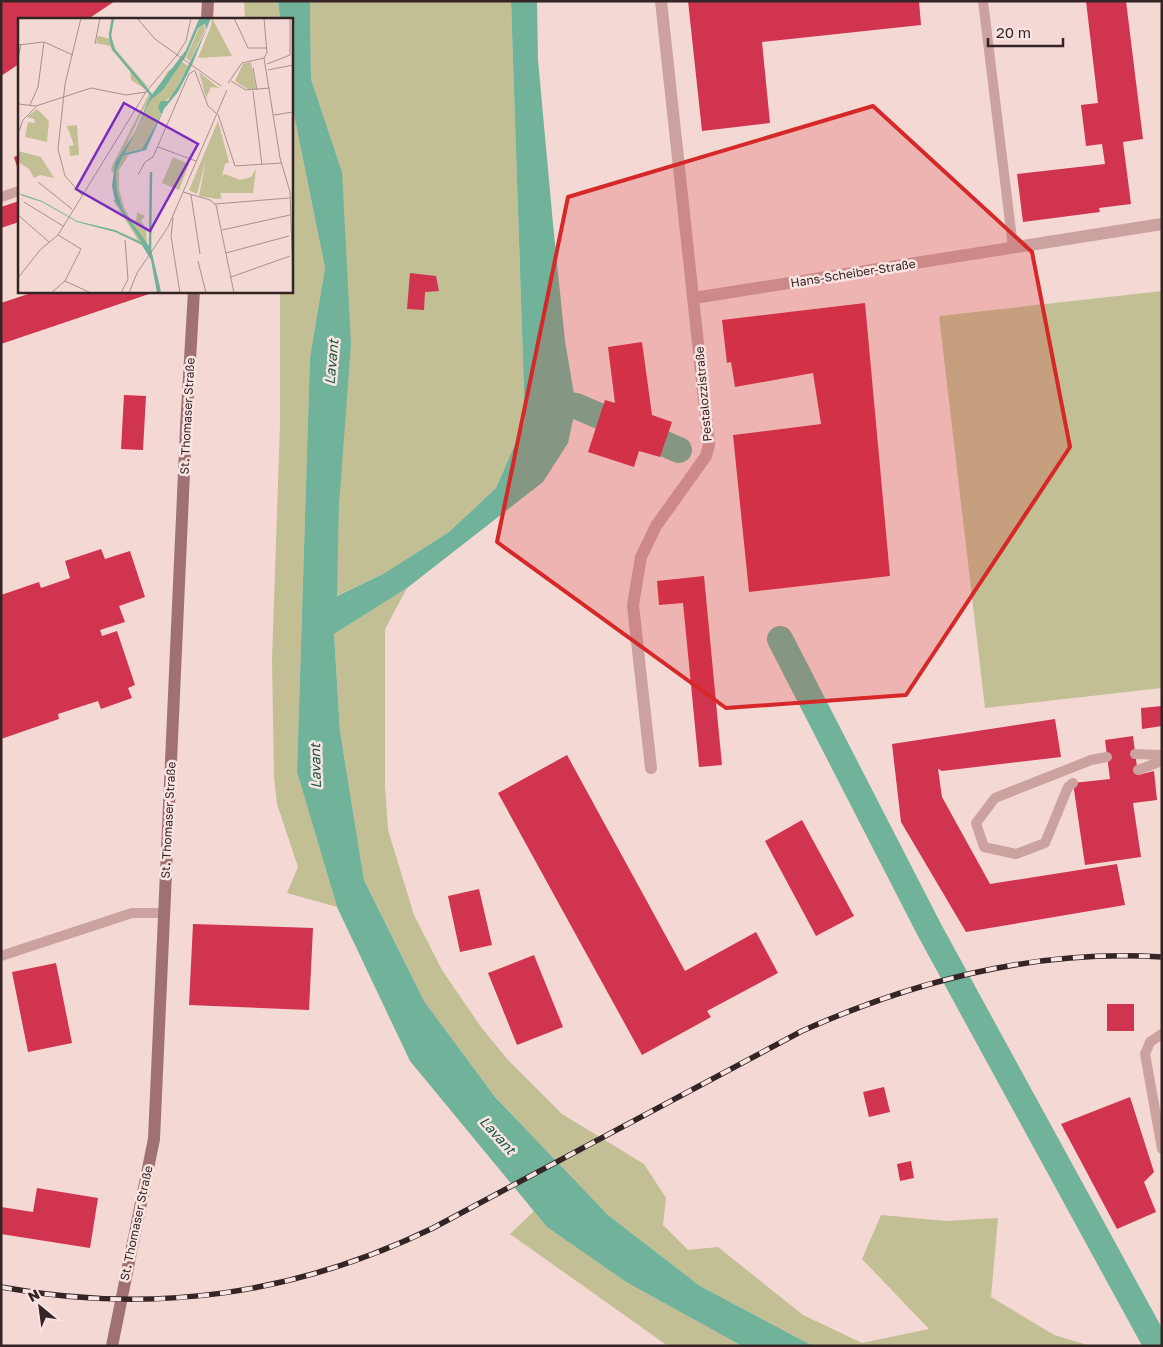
<svg xmlns="http://www.w3.org/2000/svg" width="1163" height="1347" font-family="'Golos Text',sans-serif">
  <style>
    .green { fill: #c2bf94 }
    .water { fill: #71b29a }
    .lines { fill: none; stroke-linecap: round; stroke-linejoin: round }
    .canal { stroke: #71b29a; stroke-width: 26 }
    .building { fill: #d1344f }
    .service { stroke: #cba2a0; stroke-width: 10 }
    .minor { stroke: #cba2a0; stroke-width: 12 }
    .secondary { stroke: #9f7174; stroke-width: 12 }
    .rail-casing { stroke: #342425; stroke-width: 5.5 }
    .rail { stroke: #fae4e1; stroke-width: 4; stroke-dasharray: 11; stroke-linecap: butt }
    .marked { fill: #d62828; fill-opacity: 0.2; stroke: #d62828; stroke-width: 4; stroke-linejoin: round }
    .labels { text-anchor: middle; dominant-baseline: central; stroke-width: 5; stroke-linejoin: round; paint-order: stroke }
    .street-label { font-size: 12px; fill: #342425; stroke: #fae4e1 }
    .water-label { font-size: 14px; font-style: italic; fill: #165942; stroke: #fae4e1 }
    .inset-river { fill: none; stroke: #71b29a; stroke-width: 2.5 }
    .inset-road { fill: none; stroke: #a7908e; stroke-width: 1 }
    .view { fill: #7b2cbf; fill-opacity: 0.15; stroke: #7b2cbf; stroke-width: 2.5 }
    .inset-edge { fill: none; stroke: #342425; stroke-width: 2.5 }
  </style>
  <rect width="100%" height="100%" fill="#f3d8d4"/>
  <g class="green">
    <polygon points="244,1 278,1 280,19 245,19"/>
    <polygon points="310,1 511,1 525,421 496,488 449,532 383,574 336,596 339,505 342,172 311,79"/>
    <polygon points="291,100 325,268 310,357 297,772 337,907 287,893 298,867 277,804 274,777 272,660 280,425 280,291 291,291"/>
    <polygon points="1162,291 1162,688 985,708 939,316"/>
    <polygon points="407,588 385,629 385,786 388,830 414,915 442,970 481,1027 508,1060 562,1114 644,1164 666,1198 663,1225 688,1250 718,1247 803,1315 862,1343 929,1329 862,1259 881,1215 946,1221 998,1218 991,1297 1054,1335 1091,1346 813,1346 700,1286 608,1215 495,1097 424,1001 364,880 340,731 334,634"/>
    <polygon points="534,1211 547,1227 626,1282 742,1346 668,1346 510,1234"/>
  </g>
  <polygon class="water" points="278,1 310,1 311,79 342,172 351,344 339,505 337,596 383,574 449,532 496,488 525,421 511,1 537,1 538,60 553,224 565,341 576,406 568,443 543,482 407,588 334,634 340,731 364,880 424,1001 495,1097 608,1215 700,1286 813,1346 742,1346 626,1282 547,1227 410,1061 337,907 297,772 310,357 325,268 291,100 291,19 280,19"/>
  <g class="lines">
    <g class="canal">
      <polyline points="547,401 576,406 679,450"/>
      <polyline points="780,639 930,931 1157,1346"/>
    </g>
  </g>
  <g class="building">
    <polygon points="1,1 115,1 88,19 19,19 19,64 1,76"/>
    <polygon points="688,1 919,1 921,25 762,42 770,123 702,131"/>
    <polygon points="1086,1 1126,1 1143,139 1123,142 1131,204 1099,208 1100,212 1023,222 1017,174 1105,164 1102,144 1086,146 1081,105 1098,103"/>
    <polygon points="19,155 19,170 18,170 14,157"/>
    <polygon points="19,201 19,222 1,228 1,207"/>
    <polygon points="410,273 436,276 439,291 425,292 424,310 407,309"/>
    <polygon points="37,291 155,291 155,292 1,344 1,303"/>
    <polygon points="865,303 890,576 749,592 733,435 821,424 813,373 735,387 731,362 727,363 722,320"/>
    <polygon points="642,342 652,415 672,422 660,457 639,451 634,467 588,452 605,400 615,403 608,347"/>
    <polygon points="124,395 146,396 143,450 121,449"/>
    <polygon points="101,549 105,559 130,551 145,597 119,606 125,622 100,630 102,636 117,631 135,685 128,688 132,698 101,709 98,701 58,714 59,719 1,739 1,595 39,582 41,588 70,578 65,561"/>
    <polygon points="704,576 722,765 699,767 683,603 659,605 657,581"/>
    <polygon points="1162,706 1162,726 1142,729 1141,708"/>
    <polygon points="1055,719 1061,757 942,771 938,769 942,797 990,884 1117,864 1125,905 966,932 901,822 892,744"/>
    <polygon points="1133,736 1138,775 1154,771 1157,800 1133,803 1141,857 1085,865 1073,783 1110,779 1105,740"/>
    <polygon points="567,755 685,971 756,932 778,973 707,1011 711,1017 642,1055 498,793"/>
    <polygon points="802,820 854,916 816,936 765,841"/>
    <polygon points="479,889 492,945 460,952 448,896"/>
    <polygon points="193,924 313,928 309,1010 189,1005"/>
    <polygon points="534,955 563,1027 517,1045 488,973"/>
    <polygon points="56,963 72,1043 28,1052 12,972"/>
    <rect x="1107" y="1004" width="27" height="27"/>
    <polygon points="884,1087 890,1112 869,1117 863,1092"/>
    <polygon points="1130,1097 1154,1172 1144,1182 1156,1212 1117,1229 1061,1124"/>
    <polygon points="911,1161 914,1178 900,1181 897,1164"/>
    <polygon points="37,1188 98,1198 90,1248 1,1234 1,1207 33,1212"/>
  </g>
  <g class="lines">
    <g class="service">
      <polyline points="983,1 1013,247"/>
      <polyline points="1,197 19,191"/>
      <polyline points="1135,754 1162,755"/>
      <polyline points="1138,770 1162,761"/>
      <polyline points="1073,783 1068,787 1045,843 1016,854 984,847 976,823 995,798 1091,760 1107,757"/>
      <polyline points="1,956 132,913 164,913"/>
      <polyline points="1162,1034 1150,1042 1145,1054 1162,1149"/>
    </g>
    <g class="minor">
      <polyline points="694,298 1162,224"/>
      <polyline points="651,768 633,605 641,557 656,526 706,456 709,445 661,1"/>
    </g>
    <g class="secondary">
      <polyline points="207,19 208,1"/>
      <polyline points="112,1346 154,1139 186,428 194,291"/>
    </g>
    <g class="rail-casing">
      <path id="rail" d="M1,1287c152,28 293,8 432,-59l369,-197c114,-51 235,-82 360,-74"/>
    </g>
    <use href="#rail" class="rail"/>
  </g>
  <path class="marked" d="M873,106l159,146 38,195 -164,248 -180,13 -229,-166 71,-345z"/>
  <g class="labels">
    <g class="street-label">
      <text transform="translate(853 273) rotate(-9)">Hans-Scheiber-Straße</text>
      <text transform="translate(703 394) rotate(-95)">Pestalozzistraße</text>
      <text transform="translate(187 416) rotate(-87)">St. Thomaser Straße</text>
      <text transform="translate(168 820) rotate(-87)">St. Thomaser Straße</text>
      <text transform="translate(136 1223) rotate(-78)">St. Thomaser Straße</text>
    </g>
    <g class="water-label">
      <text transform="translate(331 362) rotate(-85)">Lavant</text>
      <text transform="translate(315 766) rotate(-91)">Lavant</text>
      <text transform="translate(498 1135) rotate(48)">Lavant</text>
    </g>
  </g>
  <g transform="translate(18 18)">
    <rect width="275" height="275" fill="#f3d8d4"/>
    <path d="M194,0l20,38 -34,2 13,-32zM186,7l1,5 -15,31 -4,-3 13,-30zM80,18l14,3 4,11 32,37 -3,2 -14,-9 -1,-10 -20,-24 -14,-3zM164,44l6,4 -15,29 -15,12 3,6 -19,36 -18,4 26,-52 14,-12zM233,44l5,27 -7,1 -14,-9 8,-17zM159,47l-34,45 -30,63 -2,-3 2,-6 36,-70h5l14,-23zM181,54l20,16 -8,-1 -5,11zM19,91l12,12 -2,21 -22,-5 3,-15 7,1 -1,-4 -7,-2zM200,103l11,41 -4,2 -3,12 3,-2 15,6 11,-3 5,-8 -3,24h-33l2,5 -5,1 -18,-3 7,-37 -9,35 -8,-4zM59,107l2,30 -9,1 -1,-10 5,-1 -7,-19zM0,133l23,6 13,21 -14,-3 -6,3 -5,-9 -11,-7zM111,137l-10,15v19l5,18 7,13 5,1 1,-9 8,4 -4,5 5,7 1,16 -24,-34 -6,-19 -1,-19 7,-16zM155,139l16,7 -10,26 -17,-7zM95,182h2l28,44 -25,-13 20,9z" fill="#c2bf94"/>
    <path d="M193,0l-19,47 -14,27 -14,17 -18,41 -23,6 -7,16 1,19 6,19 28,39 9,38 1,6h-4l-6,-33 -9,-15 -27,-13 -38,-10 -35,-20 -19,-6 -5,-3 24,8 35,20 38,9 27,13 -27,-42 -3,-15 3,-23 20,-31 15,-35 36,-47 13,-31zM187,6l1,6 -27,54 -11,17h-7l-3,6 3,7 -19,35 -17,4 25,-52 14,-12 22,-33 12,-28z" fill="#71b29a" fill-rule="evenodd"/>
    <path class="inset-river" d="M95,0l-3,17 3,14 40,48M132,232l1,-78"/>
    <path class="inset-road" d="M63,0l-16,66 -7,65 7,27 17,19M119,0l18,21 66,47M216,0l14,30h19M77,26l5,-26M0,27l26,-3 29,13M159,37l9,-14 5,-23M246,40l16,100 10,34 3,87M246,40l3,-5 -3,-35M0,41l3,-15M249,46l23,-9v-37M235,50l4,22M250,52l25,-5M177,53l13,35 8,7M213,63l15,9 24,-2M210,65l14,-20 22,-5M235,73l9,74M0,86l18,2 55,-18 35,7 20,-3 31,-37M12,87l8,-18 6,-45M200,96l17,52 46,-3M256,97l19,-3M0,116l5,-14 13,-13M140,129l38,14M120,157l7,-13 8,-5 36,-83 6,-4M20,164l34,27M165,174l27,8 6,5 18,88M173,177l9,59M6,184l39,24M197,186l74,-6M0,197l31,27M155,200l-2,18 9,57M204,212l68,-15M40,217l23,14 -16,32M208,235l63,-17M180,243l8,32M213,259l59,-21M0,260l22,-28 18,-15 88,-143M33,275l14,-12 26,12M103,275l7,-14 -3,-39M111,275l8,-20 31,-46 59,-137"/>
    <path class="view" d="M106,85l74,41 -48,87 -74,-42z"/>
    <rect width="275" height="275" class="inset-edge"/>
  </g>
  <rect width="1163" height="1347" fill="none" stroke="#342425" stroke-width="5"/>
  <g transform="translate(40 1307) rotate(331)" stroke="#fae4e1" stroke-width="4" paint-order="stroke">
  <path d="M0-4L9 19L0 12L-9 19Z" fill="#342425"/>
  <text y="-8" font-size="14" font-weight="bold" text-anchor="middle" fill="#342425">N</text>
  </g>
  <path d="M988 38v8h75v-8" fill="none" stroke="#342425" stroke-width="2.5"/>
  <text x="996" y="38" font-size="15" fill="#342425" stroke="#fae4e1" stroke-width="4" paint-order="stroke">20 m</text>
</svg>
